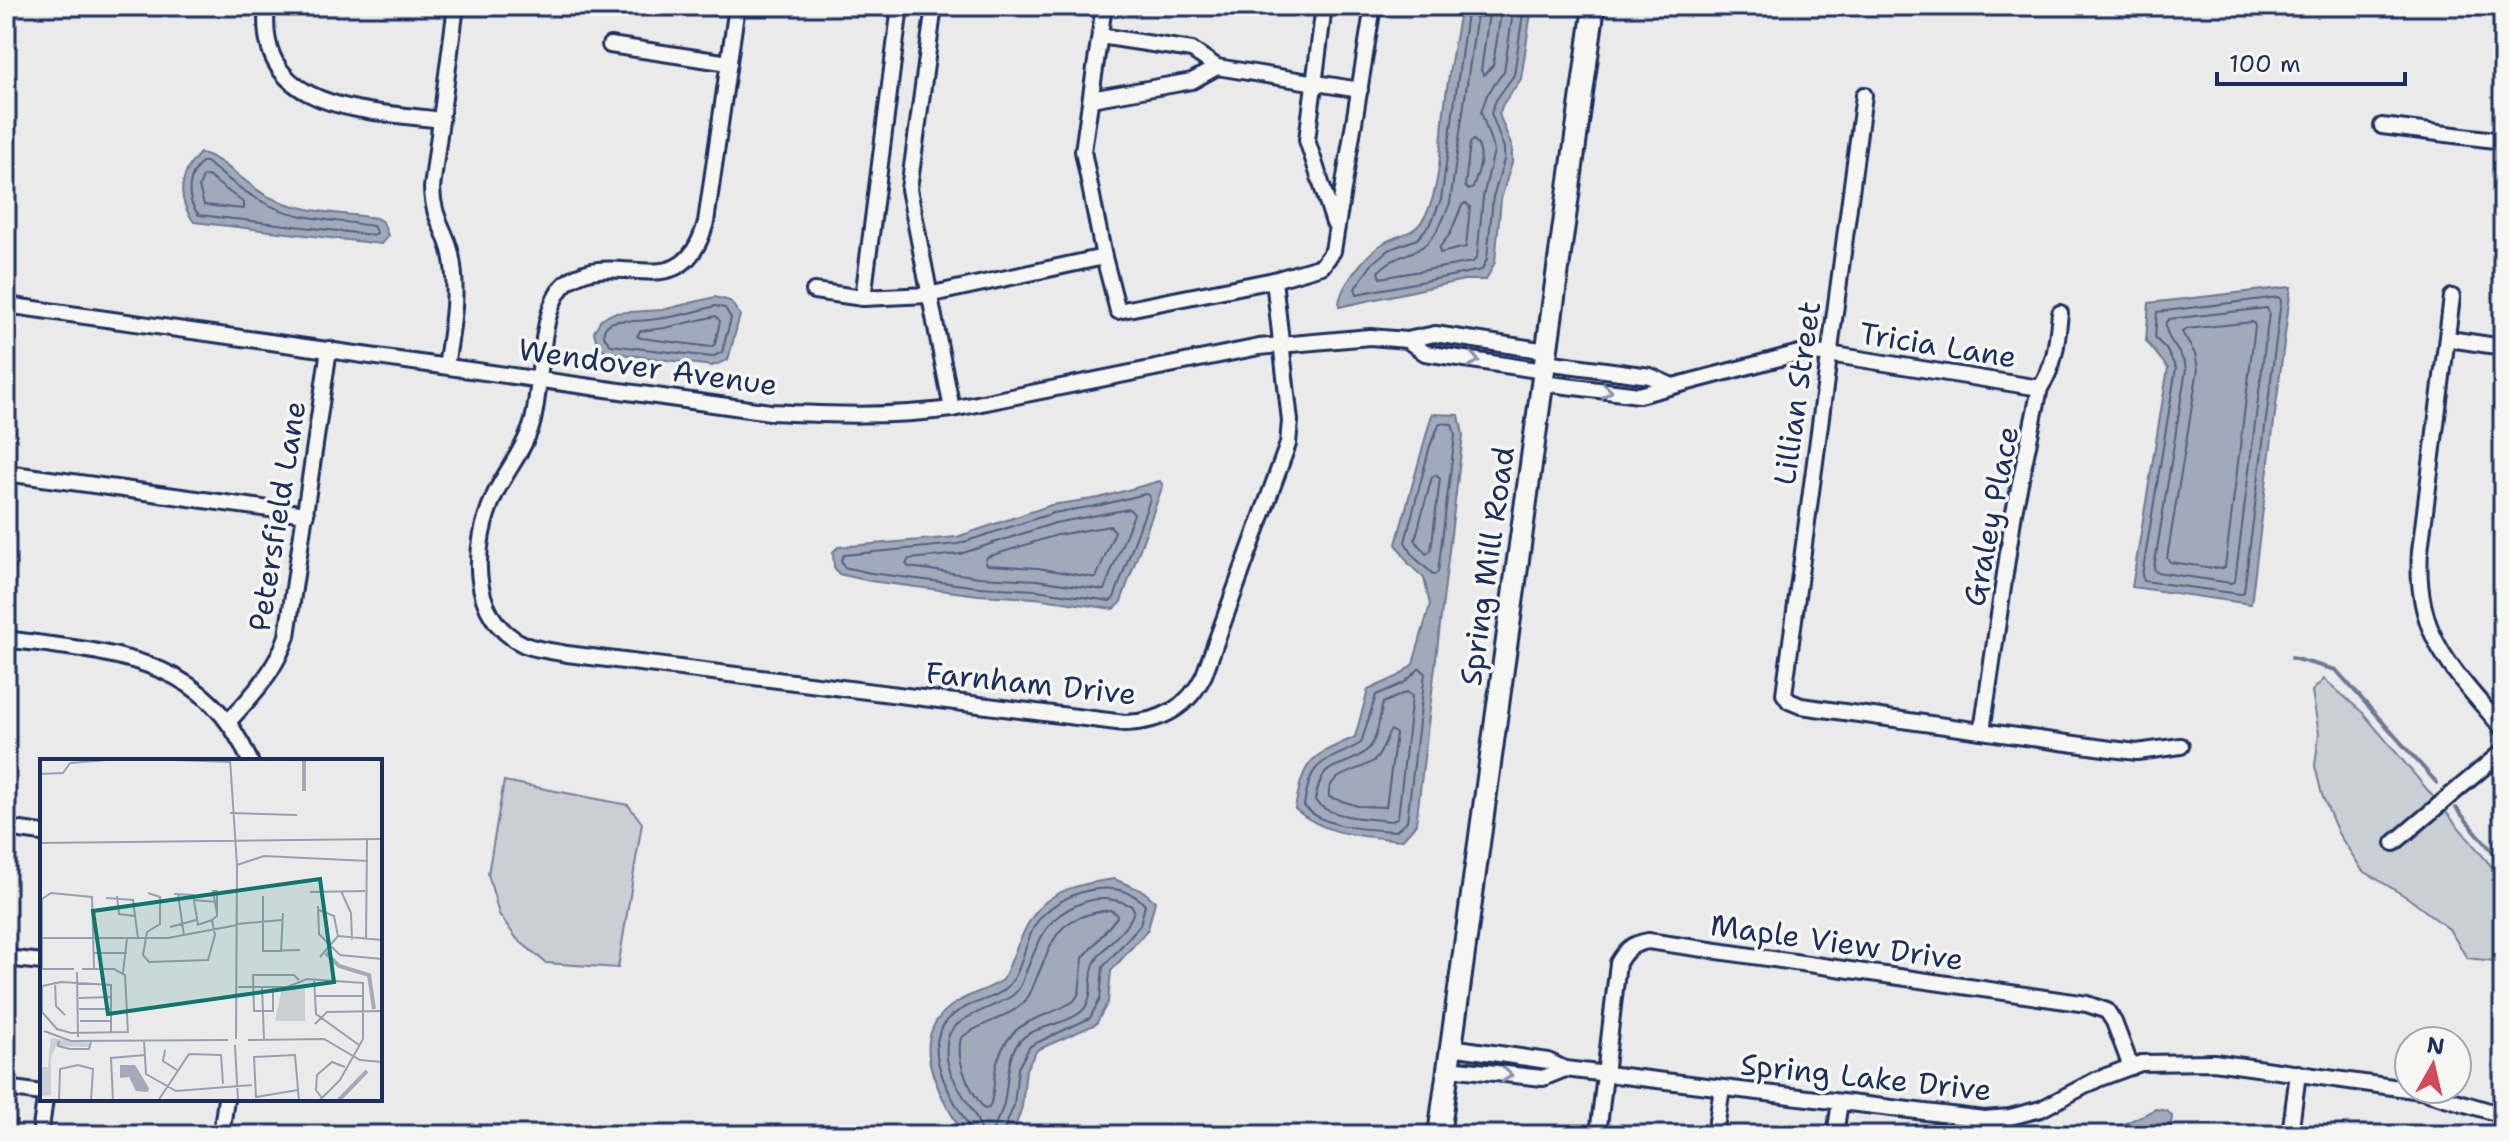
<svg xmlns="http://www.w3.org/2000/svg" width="2509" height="1141" font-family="'Shantell Sans',sans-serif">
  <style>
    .park { fill: #caced5; stroke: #727e9a; stroke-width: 2 }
    .water { fill: #a2aaba; stroke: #6c7995; stroke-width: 2 }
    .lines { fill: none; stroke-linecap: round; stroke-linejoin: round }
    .shore { stroke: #516083; stroke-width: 2 }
    .stream { stroke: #6c7995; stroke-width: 4 }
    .street-casing { stroke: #1b2f5e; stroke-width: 20 }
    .secondary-casing { stroke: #1b2f5e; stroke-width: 26 }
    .street { stroke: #f6f6f2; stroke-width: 14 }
    .secondary { stroke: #f6f6f2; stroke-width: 20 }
    .oneway { stroke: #8892a8 }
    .labels { text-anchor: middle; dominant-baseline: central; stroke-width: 7; stroke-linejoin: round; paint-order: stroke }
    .street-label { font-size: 30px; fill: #1b2f5e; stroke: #f6f6f2 }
    .inset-river { fill: none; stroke: #a2aaba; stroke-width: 4 }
    .inset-road { fill: none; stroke: #979fb1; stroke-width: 2 }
    .view { fill: #0f766e; fill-opacity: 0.15; stroke: #0f766e; stroke-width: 4 }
    .inset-edge { fill: none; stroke: #1b2f5e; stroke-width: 4 }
  </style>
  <rect width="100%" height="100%" fill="#e9eae9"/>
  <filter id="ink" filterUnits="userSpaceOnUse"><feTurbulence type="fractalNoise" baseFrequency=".0125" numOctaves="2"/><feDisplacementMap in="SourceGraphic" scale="16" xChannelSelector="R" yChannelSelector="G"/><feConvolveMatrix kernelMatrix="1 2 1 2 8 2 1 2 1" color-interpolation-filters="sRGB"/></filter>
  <g filter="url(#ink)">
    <g class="park">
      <polygon points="2324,679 2363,713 2503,880 2503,962 2467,958 2449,929 2408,898 2362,870 2338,833 2322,795 2315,766 2319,734 2312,691"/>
      <polygon points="504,781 628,805 642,823 618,968 546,963 517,939 499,914 488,874"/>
    </g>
    <g class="water">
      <path d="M1461,6h71l-11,73 -18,25 -4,10 13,33v15l-11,37 -6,63 -9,18h-22l-125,27c-1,-19 28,-54 45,-64 15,-9 30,-8 40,-25 18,-28 16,-82 21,-115 4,-32 10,-65 16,-97z"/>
      <path d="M200,153c21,3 46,32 67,43 32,16 73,17 109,22l7,4 5,14 -7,8 -187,-22c-18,-24 -15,-48 6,-69z"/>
      <polygon points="2291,287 2251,604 2132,587 2168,368 2146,341 2149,303"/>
      <polygon points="715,297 730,301 740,315 728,360 712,366 606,352 597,343 594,332 601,319 614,313 662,310"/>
      <path d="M1432,414l27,1 4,20 -47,389 -14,16c-40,-4 -76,-4 -107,-31 9,-51 14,-51 60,-72l13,-47 31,-14 14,-12 17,-59 -6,-27 -15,-14 -13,-20z"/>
      <polygon points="1160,481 1163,485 1120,604 1113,609 1035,598 979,595 870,581 839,574 834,567 833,552 838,547 957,537 1051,505 1099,498"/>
      <path d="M1114,879l29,12 12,10 -7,28 -37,42 -3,31 -12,22 -59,26 -11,19 -4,38 -8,23 -10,5h-40c-25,-41 -63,-101 -5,-134 14,-8 30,-12 44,-21 30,-69 30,-90 111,-101z"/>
      <polygon points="2156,1109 2167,1111 2172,1116 2170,1135 2100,1135"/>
    </g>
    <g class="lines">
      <g class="shore">
        <polyline points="1468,6 1441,200 1431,223 1417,239 1388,250 1373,263 1355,288 1357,294 1482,270 1487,259 1493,197 1504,160 1504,148 1491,113 1496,100 1514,75 1524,6"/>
        <path d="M1478,6l-28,197c-7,17 -15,38 -33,47 -15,7 -27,9 -39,22l2,6 93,-16 4,-5 6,-60 11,-46 -13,-39 6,-17 17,-24 10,-65"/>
        <polyline points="1490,6 1481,71 1484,75 1493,65 1502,6"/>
        <path d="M1474,140c13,14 4,31 -1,48l-5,2 -3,-4 5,-43z"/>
        <path d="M202,162h4c19,14 36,30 57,40 32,18 74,18 110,24l4,7 -4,2 -174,-20c-14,-16 -12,-38 3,-53z"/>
        <polygon points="208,176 244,203 244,209 204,205 199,187 203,177"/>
        <polygon points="1466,203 1470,207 1466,247 1440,253 1439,248 1450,234 1462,205"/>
        <polygon points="2279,297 2281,301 2244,592 2240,594 2144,581 2142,576 2176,368 2166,349 2155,338 2157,312"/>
        <path d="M715,306l10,2 6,10 -9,34 -10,5 -101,-12c-7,-6 -11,-14 -2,-21 7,-5 17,-3 25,-3 27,-1 55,-7 81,-15z"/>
        <path d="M2267,308l2,5 -34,268 -4,2 -75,-11 -2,-4 32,-199c-3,-19 -22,-28 -20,-47l3,-3z"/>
        <polygon points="716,316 720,321 715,344 711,347 641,338 637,336 640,331 665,328"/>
        <polygon points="2253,322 2255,326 2225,567 2221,569 2170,562 2167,558 2198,369 2195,354 2182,332 2186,329"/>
        <polygon points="1440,423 1452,424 1455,435 1438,572 1434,575 1415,558 1405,542 1430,446"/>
        <polygon points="1436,475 1440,479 1431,551 1426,554 1415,540 1432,477"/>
        <polygon points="1145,494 1149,495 1150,499 1114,598 1110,601 1036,590 979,587 871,573 844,567 841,560 844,555 958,544 1053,513 1101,505"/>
        <polygon points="1129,509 1134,514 1104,590 1037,580 980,577 909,567 906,564 909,559 960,554 1055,523"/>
        <polygon points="1110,526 1115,531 1096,578 1038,568 988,565 985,562 987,557 1057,535"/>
        <path d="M1420,668l5,5 -18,148 -11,10c-30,-2 -71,-2 -92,-25 7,-51 20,-41 57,-63l15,-48 28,-12z"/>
        <path d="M1407,692l5,4 -14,121 -6,4c-20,-2 -66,-3 -77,-21 8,-45 25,-27 51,-49 12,-9 13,-34 17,-48z"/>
        <path d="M1391,730l5,4 -10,73 -28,-1 -29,-9c-3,-26 32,-24 47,-38 8,-9 9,-21 15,-29z"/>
        <path d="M1110,910l6,3 1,4 -34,41 -4,35 -5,8c-33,21 -60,14 -76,58 -6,16 -2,34 -9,49l-5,1c-14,-20 -29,-46 -23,-71 19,-16 48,-19 65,-38 5,-7 8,-15 11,-23 19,-44 21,-60 73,-67z"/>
        <path d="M971,1135l-1,-7c-23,-37 -60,-95 -4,-121 14,-7 35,-10 44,-23 14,-17 14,-44 27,-62 22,-30 81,-49 108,-17l-5,20 -37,42 -3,32 -10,19 -60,28 -12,22 -4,37 -12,30"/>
        <path d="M981,1135c-2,-30 -43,-56 -33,-97 5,-22 48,-30 65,-43 7,-5 9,-13 12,-21 14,-32 19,-56 54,-70 19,-8 35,-6 53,2l2,4c-5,22 -31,33 -40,54 -6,15 1,35 -12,47 -14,12 -36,14 -52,22 -27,14 -20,50 -27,74 -3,10 -10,17 -11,28"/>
      </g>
      <g class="stream">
        <polyline points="2292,658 2336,670 2437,783"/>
        <polyline points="2456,808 2503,864"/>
      </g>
      <g class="street-casing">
        <g id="street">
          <path d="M267,6c-12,107 100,104 174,114"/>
          <path d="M737,6l-31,216c-24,88 -86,25 -136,58 -33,21 -27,108 -38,144 -8,26 -26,47 -37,70 -23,49 -28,125 30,151 12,5 29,6 42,9l558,69c36,-1 63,-15 79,-48l84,-231 2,-23 -16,-141"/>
          <polyline points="934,6 909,189 952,409"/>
          <polyline points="1104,6 1083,151 1104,257 1118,311 1274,280 1322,266 1333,251 1373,6"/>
          <polyline points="1324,6 1307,140 1334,223"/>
          <polyline points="1100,36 1192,50 1217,67 1360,90"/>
          <polyline points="610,45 729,63"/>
          <polyline points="1864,95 1784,694 1789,701 1801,706 2111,749 2137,752 2181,746"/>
          <polyline points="1091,99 1192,81 1217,67"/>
          <polyline points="2382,126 2503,141"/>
          <polyline points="814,291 863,298 928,295 1104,257"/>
          <path d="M2452,297l-32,254c-6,85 32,117 83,178"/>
          <polyline points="863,298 900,6"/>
          <path d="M6,305l764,107c62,3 121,5 182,-3l307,-62 111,-10 37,3 18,13 119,18"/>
          <polyline points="2449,339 2503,347"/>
          <polyline points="1407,340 1435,334 1547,351"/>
          <polyline points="1545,362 1650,376 1670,385"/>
          <path d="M446,366c6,-38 13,-74 5,-112 -6,-27 -18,-34 -19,-66l24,-182"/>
          <polyline points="1542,383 1639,395 1799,353 1829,354 2040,388"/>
          <polyline points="6,473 306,514"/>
          <path d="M6,639c101,14 198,15 244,122"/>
          <path d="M229,721c24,-26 47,-51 58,-85l42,-287"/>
          <path d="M1982,731l32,-219 26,-124c16,-24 17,-47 20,-75"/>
          <polyline points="6,828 42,833"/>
          <polyline points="2394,843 2503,751"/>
          <polyline points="6,958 42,962"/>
          <polyline points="1451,1047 1548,1061 1565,1069 1984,1119 2010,1117 2041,1109 2098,1079 2141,1063 2214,1062 2421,1091 2503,1115"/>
          <polyline points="1448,1068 1543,1078 1565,1069"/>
          <polyline points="6,1088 42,1093"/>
          <polyline points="40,1135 45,1099"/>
          <polyline points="221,1135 226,1099"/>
          <path d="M1598,1135l20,-172c8,-14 14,-19 30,-22l439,63 20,7 7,11 17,45"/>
          <polyline points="1715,1135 1722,1088"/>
          <polyline points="1835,1135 1840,1102"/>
          <polyline points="2290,1135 2298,1073"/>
        </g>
      </g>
      <g class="secondary-casing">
        <polyline id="secondary" points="1439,1135 1594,6"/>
      </g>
      <use href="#street" class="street"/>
      <use href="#secondary" class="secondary"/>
    </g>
    <defs><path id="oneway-chevron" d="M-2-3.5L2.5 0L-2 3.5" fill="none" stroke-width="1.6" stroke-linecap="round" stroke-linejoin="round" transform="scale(2)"/></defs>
    <g class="oneway">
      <use href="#oneway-chevron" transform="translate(1474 360) rotate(9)"/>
      <use href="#oneway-chevron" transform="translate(1607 391) rotate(7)"/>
      <use href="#oneway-chevron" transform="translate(1507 1075) rotate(5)"/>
    </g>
  </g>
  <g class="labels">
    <g class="street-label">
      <text transform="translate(1938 345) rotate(9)">Tricia Lane</text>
      <text transform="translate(648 367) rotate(8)">Wendover Avenue</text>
      <text transform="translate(1797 393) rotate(-82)">Lillian Street</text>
      <text transform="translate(277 516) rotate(-81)">Petersfield Lane</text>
      <text transform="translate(1991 516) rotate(-79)">Graley Place</text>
      <text transform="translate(1487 566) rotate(-82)">Spring Mill Road</text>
      <text transform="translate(1031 683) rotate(6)">Farnham Drive</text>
      <text transform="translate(1837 942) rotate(8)">Maple View Drive</text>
      <text transform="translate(1866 1077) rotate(6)">Spring Lake Drive</text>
    </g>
  </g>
  <g transform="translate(40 759)">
    <rect width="342" height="342" fill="#e9eae9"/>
    <path d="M11,279l39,5 -1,4 -33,-1 -5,11v38l-11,1v-29h8z" fill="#caced5"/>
    <path d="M242,229h23v33h-30z" fill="#caced5"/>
    <path d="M95,306l14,23 -1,4 -12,-1 -7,-14 -9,1v-13z" fill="#a2aaba"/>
    <path class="inset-river" d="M264,32v-32M286,194l13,13 30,9 5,34M298,342l29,-30"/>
    <path class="inset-road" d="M107,0l83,3M190,0l7,106 -1,174M30,4l49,-4M0,15l23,-1 7,-10M190,54l67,2M0,84l342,-4M197,106l27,-9 104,5M301,132l10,22 1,27M270,133l55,-1M108,134l12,4v27l-13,8 -4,23 6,7 59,-2 7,-25 -3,-15M134,135l19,1 5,30 14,-5M138,135l6,42M77,137l2,18 16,2M223,137v55l37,-1M66,139l27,2 5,38M153,141l24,2M278,147l1,28 21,21 42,4M279,151l15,6 4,20M172,161l5,-4v-25h-4l4,23M197,165l45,-4M130,168l26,-7M298,177l44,4M2,179h126l69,-13M326,180l1,-101M241,193l2,-39M54,194h33M280,198l18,-21M0,210h34M2,210v-70l9,-6 41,4 2,71M42,210h32l11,6 3,58M37,213l1,65M83,214l4,-35M274,220l2,35 43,31M15,223l1,24 9,9M198,228h49l20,-8 56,4v56l-23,41 -21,21M222,228l2,52M233,228v24h-19l-1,-36h41l5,5M274,237h50M39,239l32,-1M39,250h32M40,262h31M275,265l12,-12 55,-1M4,272l27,10 157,-1M71,273v-47l-50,-3 -19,4v26l15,17 14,4 57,-1M208,281l76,-1 36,21 22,2M19,282l-1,5 12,3h19l2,-7M104,282l2,33 30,17 76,-6M195,286l3,56M125,291l-2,11 14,9M258,331l-42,7 -2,-40 41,-2 4,46M282,339l-6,-8 1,-15 15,-13 13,5M19,342l1,-32 18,-4 15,4 -2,32M73,342l-2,-43 34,-3M118,342l31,-47 32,1 2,29"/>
    <path class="view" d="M280,120l14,103 -226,32 -15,-103z"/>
    <rect width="342" height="342" class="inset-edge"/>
  </g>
  <rect width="2509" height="1141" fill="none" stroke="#f6f6f2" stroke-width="32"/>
  <rect x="16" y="16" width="2477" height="1109" fill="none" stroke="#1b2f5e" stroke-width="3" filter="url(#ink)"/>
  <g transform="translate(2433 1065) rotate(8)"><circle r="38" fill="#f6f6f2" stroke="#9ea6b7" stroke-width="2"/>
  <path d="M0-6L14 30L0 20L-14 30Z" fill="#d1495b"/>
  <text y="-12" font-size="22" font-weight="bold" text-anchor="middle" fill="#1b2f5e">N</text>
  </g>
  <path d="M2217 72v12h188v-12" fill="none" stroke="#1b2f5e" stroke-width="4"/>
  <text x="2229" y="72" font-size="24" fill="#1b2f5e" stroke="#f6f6f2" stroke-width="6" paint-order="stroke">100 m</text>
</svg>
